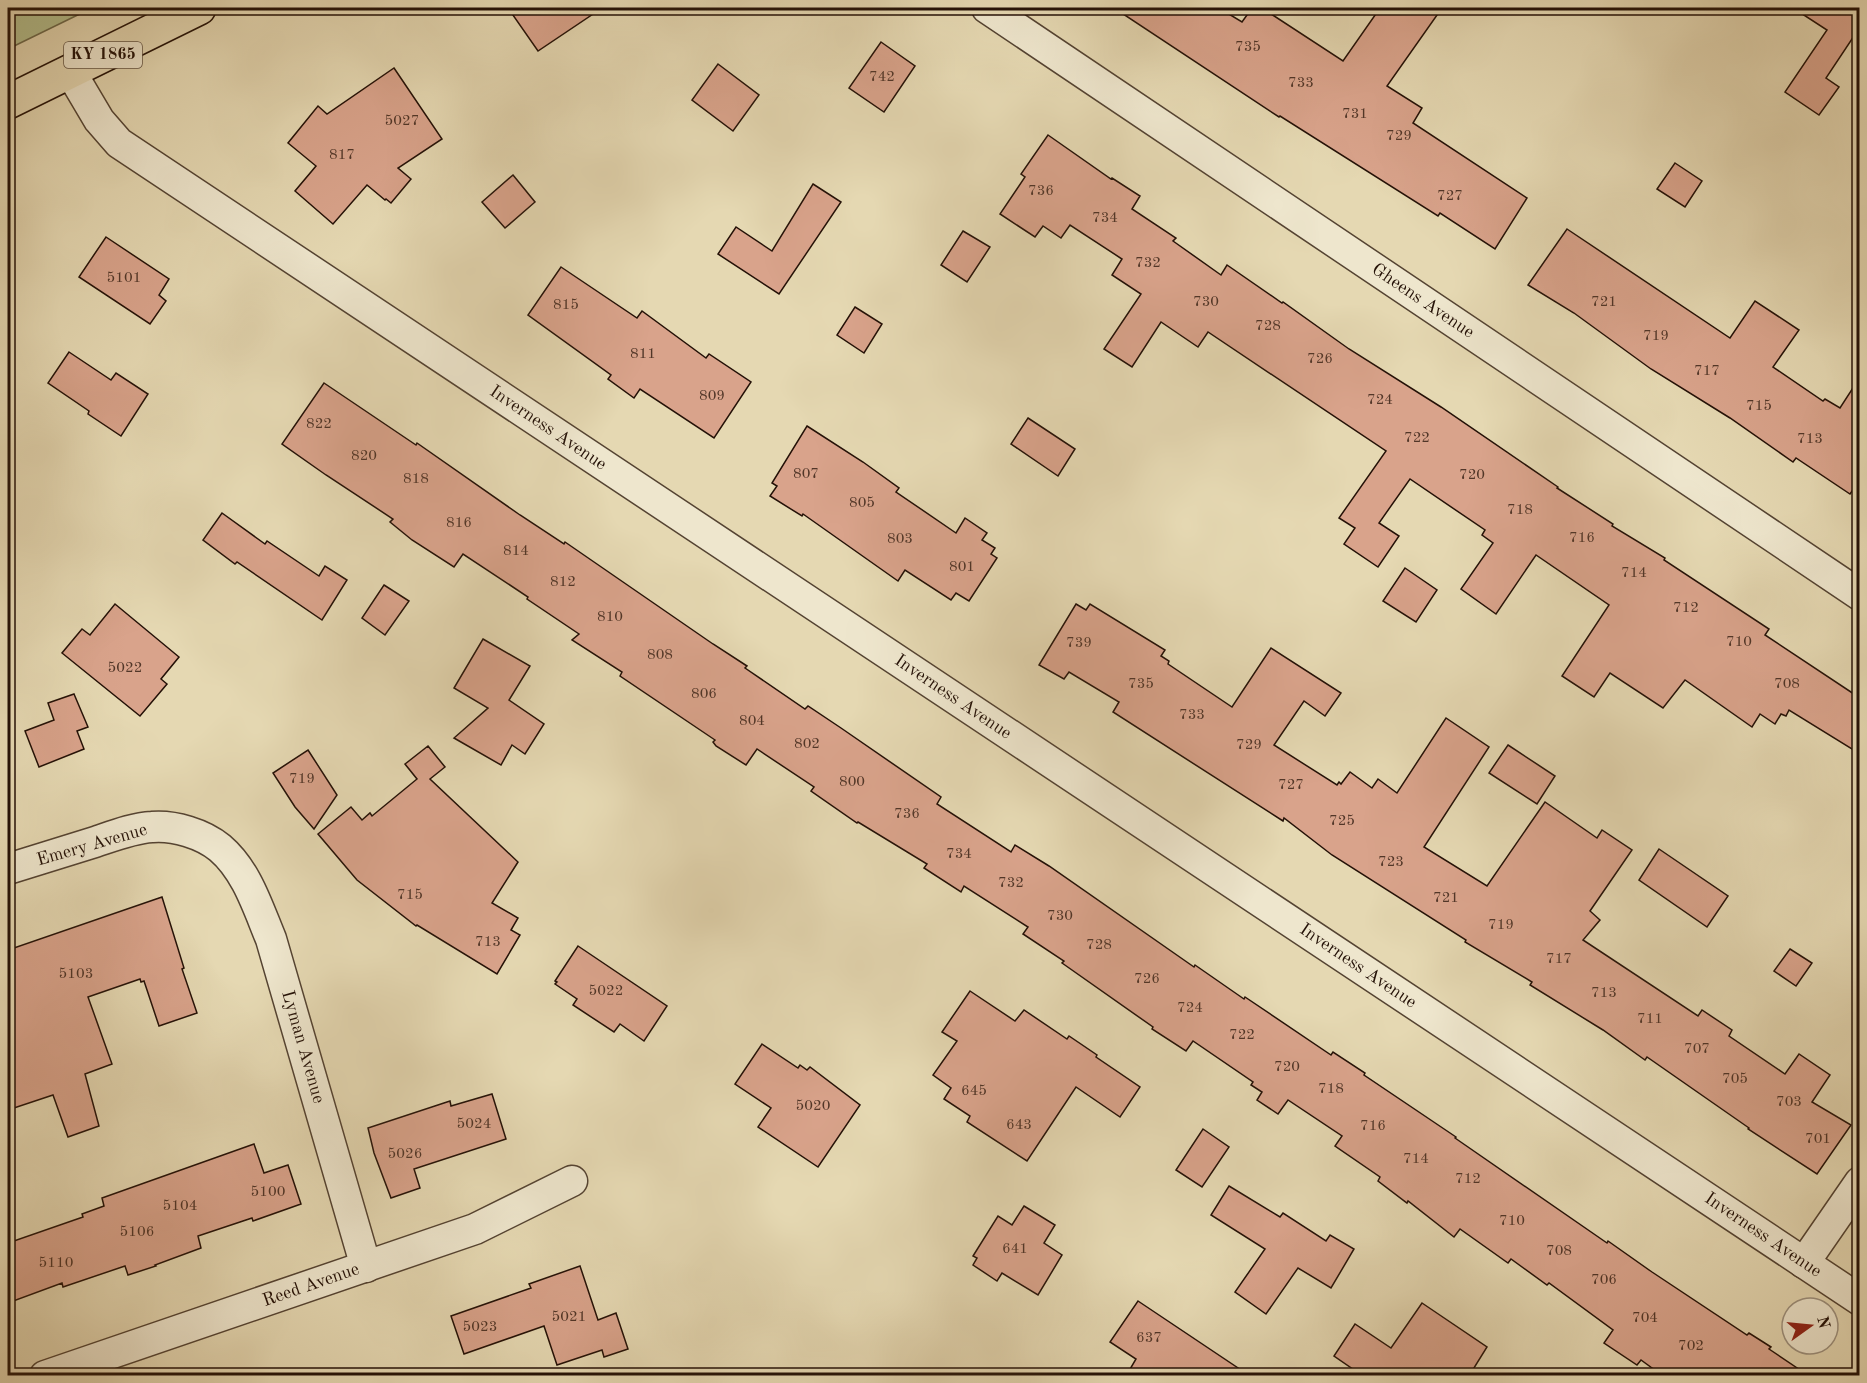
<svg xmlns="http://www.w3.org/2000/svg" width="1867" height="1383" font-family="'Old Standard TT',serif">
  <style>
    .green { fill: #b4bf8d; stroke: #6c684a; stroke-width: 1.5 }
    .building { fill: #d9a38b; stroke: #241107; stroke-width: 1.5 }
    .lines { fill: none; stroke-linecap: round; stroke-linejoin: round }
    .minor-casing { stroke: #544332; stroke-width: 33 }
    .primary-casing { stroke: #241107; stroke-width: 36 }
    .minor { stroke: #eee6cd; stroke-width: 30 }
    .primary { stroke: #e5d8b2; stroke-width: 33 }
    .labels { text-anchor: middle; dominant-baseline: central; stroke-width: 4.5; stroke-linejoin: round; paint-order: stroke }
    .number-label { font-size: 15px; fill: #513628 }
    .shield { fill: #eee6cd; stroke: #615142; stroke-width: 1.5 }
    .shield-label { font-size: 16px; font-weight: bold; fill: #241107 }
    .street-label { font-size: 18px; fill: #241107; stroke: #eee6cd }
  </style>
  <rect width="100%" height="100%" fill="#e5d8b2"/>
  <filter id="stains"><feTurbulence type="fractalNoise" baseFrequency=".00333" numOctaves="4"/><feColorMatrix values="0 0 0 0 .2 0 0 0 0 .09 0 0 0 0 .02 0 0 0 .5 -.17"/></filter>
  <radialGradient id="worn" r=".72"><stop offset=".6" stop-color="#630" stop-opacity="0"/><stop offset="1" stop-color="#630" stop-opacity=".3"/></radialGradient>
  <polygon class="green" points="8,8 92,8 8,49"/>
  <g class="building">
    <polygon points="508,8 602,8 538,51"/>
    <polygon points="1114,8 1219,8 1242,22 1252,8 1262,8 1343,61 1380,8 1442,8 1387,86 1422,108 1413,123 1527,198 1495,249 1440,213 1438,216 1280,116 1279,117"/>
    <polygon points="1793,8 1860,8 1860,27 1826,78 1839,87 1819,115 1785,92 1827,30"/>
    <polygon points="881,42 915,66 884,112 849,88"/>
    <polygon points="718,64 759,95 733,131 692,100"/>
    <polygon points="394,68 442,139 398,168 411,179 391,203 386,199 385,200 367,185 333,224 295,191 316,166 288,143 318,106 327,114"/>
    <polygon points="1048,135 1111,179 1112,178 1140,196 1132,209 1176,238 1173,241 1221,275 1227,265 1282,303 1283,302 1349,349 1441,407 1558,487 1557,488 1613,524 1612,526 1665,558 1664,560 1769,629 1765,635 1860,698 1860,754 1789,710 1786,716 1781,714 1775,724 1760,714 1752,727 1685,680 1663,708 1610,673 1594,697 1562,676 1609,605 1536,555 1496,614 1461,589 1493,543 1482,535 1485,530 1410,479 1379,523 1399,536 1378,567 1344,544 1355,528 1339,518 1386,451 1208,332 1198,347 1161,322 1132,367 1104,349 1141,294 1112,275 1122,259 1070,225 1061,238 1043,226 1035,237 1000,214 1025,177 1021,174"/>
    <polygon points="1675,163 1702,181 1685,207 1657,189"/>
    <polygon points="513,175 535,202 505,228 482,202"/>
    <polygon points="813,184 841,202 779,294 718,254 736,227 772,251"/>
    <polygon points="1567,229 1730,338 1755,301 1799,330 1773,367 1823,401 1825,399 1840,408 1860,377 1860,480 1850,494 1796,458 1793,462 1730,418 1651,369 1574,313 1528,285"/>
    <polygon points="963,231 990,247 967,282 941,265"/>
    <polygon points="106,237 169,279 159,295 166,301 150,324 79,277"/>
    <polygon points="561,267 637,318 642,311 706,358 709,354 751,382 714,438 640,389 634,398 608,379 611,375 528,315"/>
    <polygon points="855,307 882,324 864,353 837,335"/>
    <polygon points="69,352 111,380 116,373 148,394 121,436 88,414 89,411 48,383"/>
    <polygon points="324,383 416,445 417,443 520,515 564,544 565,542 713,644 747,666 745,668 805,709 808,706 841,728 941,797 937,804 1011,852 1015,845 1049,866 1194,967 1195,965 1244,999 1245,997 1331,1055 1333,1052 1365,1073 1364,1075 1456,1137 1455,1138 1607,1243 1608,1241 1652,1272 1747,1335 1749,1333 1771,1347 1769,1349 1809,1376 1663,1376 1641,1360 1637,1365 1604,1343 1613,1330 1549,1283 1547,1285 1511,1259 1508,1263 1460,1229 1454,1237 1408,1201 1407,1203 1378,1181 1380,1177 1335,1146 1342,1136 1288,1100 1278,1114 1257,1100 1262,1092 1251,1085 1253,1082 1193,1041 1186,1051 1152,1029 1153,1027 1062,963 1064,961 1023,934 1028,927 964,886 961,892 924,868 927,864 858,822 857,823 811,791 814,787 757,749 746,765 716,746 713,742 715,740 620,676 622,672 572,640 579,634 527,599 528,597 463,554 454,567 412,540 390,522 393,519 326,475 282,444"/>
    <polygon points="1028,418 1075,449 1058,476 1011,444"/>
    <polygon points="807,426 863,462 899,488 896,492 956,533 965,518 987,533 982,540 995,548 991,554 997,558 969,601 956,593 951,600 905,570 898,581 803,514 802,516 770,496 777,486 772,483"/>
    <polygon points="222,513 265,544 267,541 319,576 325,566 347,580 322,620 237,562 235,564 203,540"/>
    <polygon points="1405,568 1437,590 1416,622 1383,601"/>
    <polygon points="384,585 409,601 385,635 362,618"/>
    <polygon points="115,604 179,657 161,679 167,684 140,716 62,653 82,629 90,635"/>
    <polygon points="1076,604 1086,610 1090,604 1165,650 1161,656 1169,661 1168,664 1232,707 1271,648 1341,693 1325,716 1304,701 1274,745 1337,785 1339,782 1341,784 1350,772 1372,788 1378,779 1397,793 1446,718 1489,747 1424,847 1487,886 1545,802 1597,838 1602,830 1632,850 1590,911 1600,920 1583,940 1698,1016 1702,1010 1732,1030 1729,1036 1785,1074 1799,1054 1830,1075 1812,1102 1851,1125 1817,1174 1748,1129 1749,1128 1647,1057 1645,1060 1603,1030 1530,985 1532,982 1465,942 1466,940 1332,855 1284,818 1283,821 1113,712 1119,702 1069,672 1064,679 1039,665"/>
    <polygon points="483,639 530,666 509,700 544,724 525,754 512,745 501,765 454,738 488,708 454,688"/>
    <polygon points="74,694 88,727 77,731 84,749 39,767 25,731 54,720 48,703"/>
    <polygon points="1508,745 1555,776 1537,804 1489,773"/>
    <polygon points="428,746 445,767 430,779 518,862 492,903 518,918 511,930 520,935 497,974 417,925 416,926 357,880 318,834 351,807 362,820 370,813 372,816 417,779 405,764"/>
    <polygon points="308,750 337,795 314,829 295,807 273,773"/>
    <polygon points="1659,849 1728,896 1707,927 1639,880"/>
    <polygon points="162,897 184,968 182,969 197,1013 159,1026 144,981 141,982 140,979 88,997 112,1064 85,1074 99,1126 68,1137 53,1095 8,1110 8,950"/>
    <polygon points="578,946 667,1006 644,1041 620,1024 614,1032 573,1005 577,999 555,984 557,982 555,981"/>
    <polygon points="1790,949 1812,963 1796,986 1774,971"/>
    <polygon points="970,991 1015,1021 1024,1010 1067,1039 1069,1036 1097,1055 1096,1057 1140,1087 1120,1117 1076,1087 1027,1161 967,1122 970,1116 944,1099 951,1088 933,1075 957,1041 942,1032"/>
    <polygon points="762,1044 798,1068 800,1065 807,1070 810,1067 860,1105 818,1167 758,1127 771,1108 735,1084"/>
    <polygon points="492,1094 506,1139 414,1169 420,1188 391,1198 374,1153 368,1128 450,1101 451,1106"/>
    <polygon points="1203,1129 1229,1147 1202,1187 1176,1170"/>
    <polygon points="254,1144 264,1173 288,1165 301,1204 253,1221 252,1218 198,1236 201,1248 155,1265 156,1266 128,1275 125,1266 63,1287 62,1283 8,1303 8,1243 83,1217 82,1214 104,1206 102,1198"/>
    <polygon points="1229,1186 1280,1217 1283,1213 1326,1241 1330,1235 1354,1249 1331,1288 1298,1268 1266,1314 1235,1292 1265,1249 1211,1215"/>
    <polygon points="1024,1206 1055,1225 1044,1243 1062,1255 1038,1295 1002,1273 997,1281 973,1265 977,1258 973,1256 998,1216 1012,1225"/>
    <polygon points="580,1266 598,1320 616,1313 628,1349 604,1357 602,1350 557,1365 544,1326 464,1354 451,1316 531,1288 529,1284"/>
    <polygon points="1138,1301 1250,1376 1126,1376 1136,1359 1110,1342"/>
    <polygon points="1422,1303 1487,1347 1469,1376 1363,1376 1334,1356 1355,1324 1391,1348"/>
  </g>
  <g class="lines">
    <g class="minor-casing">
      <g id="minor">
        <polyline points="987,8 1860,595"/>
        <polyline points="70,71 99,120 119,143 1860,1300"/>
        <path d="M8,869c29,-9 58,-18 87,-27 18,-6 38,-14 57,-15 22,-2 51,7 68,21 27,23 38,60 51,91l95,328"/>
        <polyline points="1804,1263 1860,1182"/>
        <polyline points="45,1376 475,1229 572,1181"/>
      </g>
    </g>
    <g class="primary-casing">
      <polyline id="primary" points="8,102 199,8"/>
    </g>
    <use href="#minor" class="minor"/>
    <use href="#primary" class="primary"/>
  </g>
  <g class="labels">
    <g class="number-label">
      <text x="1248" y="47">735</text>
      <text x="882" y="77">742</text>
      <text x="1301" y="83">733</text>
      <text x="1355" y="114">731</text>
      <text x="402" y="121">5027</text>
      <text x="1399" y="136">729</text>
      <text x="342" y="155">817</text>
      <text x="1041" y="191">736</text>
      <text x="1450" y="196">727</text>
      <text x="1105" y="218">734</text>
      <text x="1148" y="263">732</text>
      <text x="124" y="278">5101</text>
      <text x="1206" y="302">730</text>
      <text x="1604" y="302">721</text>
      <text x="566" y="305">815</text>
      <text x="1268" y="326">728</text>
      <text x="1656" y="336">719</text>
      <text x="643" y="354">811</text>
      <text x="1320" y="359">726</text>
      <text x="1707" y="371">717</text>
      <text x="712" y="396">809</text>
      <text x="1380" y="400">724</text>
      <text x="1759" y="406">715</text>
      <text x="319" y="424">822</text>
      <text x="1417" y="438">722</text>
      <text x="1810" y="439">713</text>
      <text x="364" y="456">820</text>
      <text x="806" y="474">807</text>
      <text x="1472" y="475">720</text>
      <text x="416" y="479">818</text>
      <text x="862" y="503">805</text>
      <text x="1520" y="510">718</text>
      <text x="459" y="523">816</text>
      <text x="1582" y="538">716</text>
      <text x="900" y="539">803</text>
      <text x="516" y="551">814</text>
      <text x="962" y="567">801</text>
      <text x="1634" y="573">714</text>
      <text x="563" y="582">812</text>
      <text x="1686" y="608">712</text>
      <text x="610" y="617">810</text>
      <text x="1739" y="642">710</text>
      <text x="1079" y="643">739</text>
      <text x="660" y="655">808</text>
      <text x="125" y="668">5022</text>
      <text x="1141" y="684">735</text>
      <text x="1787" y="684">708</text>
      <text x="704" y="694">806</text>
      <text x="1192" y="715">733</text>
      <text x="752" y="721">804</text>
      <text x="807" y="744">802</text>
      <text x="1249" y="745">729</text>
      <text x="302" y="779">719</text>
      <text x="852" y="782">800</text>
      <text x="1291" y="785">727</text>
      <text x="907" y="814">736</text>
      <text x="1342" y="821">725</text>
      <text x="959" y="854">734</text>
      <text x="1391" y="862">723</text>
      <text x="1011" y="883">732</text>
      <text x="410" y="895">715</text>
      <text x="1446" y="898">721</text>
      <text x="1060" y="916">730</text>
      <text x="1501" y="925">719</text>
      <text x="488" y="942">713</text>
      <text x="1099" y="945">728</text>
      <text x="1559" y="959">717</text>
      <text x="76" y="974">5103</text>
      <text x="1147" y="979">726</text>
      <text x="606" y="991">5022</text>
      <text x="1604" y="993">713</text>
      <text x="1190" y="1008">724</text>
      <text x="1650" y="1019">711</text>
      <text x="1242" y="1035">722</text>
      <text x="1697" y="1049">707</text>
      <text x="1287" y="1067">720</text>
      <text x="1735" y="1079">705</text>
      <text x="1331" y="1089">718</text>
      <text x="974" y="1091">645</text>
      <text x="1789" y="1102">703</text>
      <text x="813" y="1106">5020</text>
      <text x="474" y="1124">5024</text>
      <text x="1019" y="1125">643</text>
      <text x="1373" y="1126">716</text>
      <text x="1818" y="1139">701</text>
      <text x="405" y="1154">5026</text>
      <text x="1416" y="1159">714</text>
      <text x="1468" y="1179">712</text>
      <text x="268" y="1192">5100</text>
      <text x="180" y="1206">5104</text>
      <text x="1512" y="1221">710</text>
      <text x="137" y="1232">5106</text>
      <text x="1015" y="1249">641</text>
      <text x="1559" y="1251">708</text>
      <text x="56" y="1263">5110</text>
      <text x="1604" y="1280">706</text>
      <text x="569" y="1317">5021</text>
      <text x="1645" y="1318">704</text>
      <text x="480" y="1327">5023</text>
      <text x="1149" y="1338">637</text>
      <text x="1691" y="1346">702</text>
    </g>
    <rect class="shield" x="64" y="42" width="78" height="26" rx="4.5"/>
    <g class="shield-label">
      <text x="103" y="55">KY 1865</text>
    </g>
    <g class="street-label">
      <text transform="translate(1423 301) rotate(34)">Gheens Avenue</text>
      <text transform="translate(548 428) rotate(34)">Inverness Avenue</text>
      <text transform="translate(953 697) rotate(34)">Inverness Avenue</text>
      <text transform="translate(92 845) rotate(-16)">Emery Avenue</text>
      <text transform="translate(1358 966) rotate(34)">Inverness Avenue</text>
      <text transform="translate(303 1047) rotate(74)">Lyman Avenue</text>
      <text transform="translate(1763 1235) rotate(34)">Inverness Avenue</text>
      <text transform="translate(311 1285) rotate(-19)">Reed Avenue</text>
    </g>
  </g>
  <rect width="1867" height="1383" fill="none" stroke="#e5d8b2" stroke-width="30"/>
  <rect x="9" y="9" width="1849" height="1365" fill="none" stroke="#241107" stroke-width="3"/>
  <rect x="15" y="15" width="1837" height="1353" fill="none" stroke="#241107" stroke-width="1.5"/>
  <g transform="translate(1810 1326) rotate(75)"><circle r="28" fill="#eee6cd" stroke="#9d917e" stroke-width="1.5"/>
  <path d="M0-4.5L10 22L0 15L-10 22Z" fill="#8f2418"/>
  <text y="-9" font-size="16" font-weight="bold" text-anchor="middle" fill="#241107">N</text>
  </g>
  <rect width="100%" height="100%" filter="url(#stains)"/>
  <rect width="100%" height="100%" fill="url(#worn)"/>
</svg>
